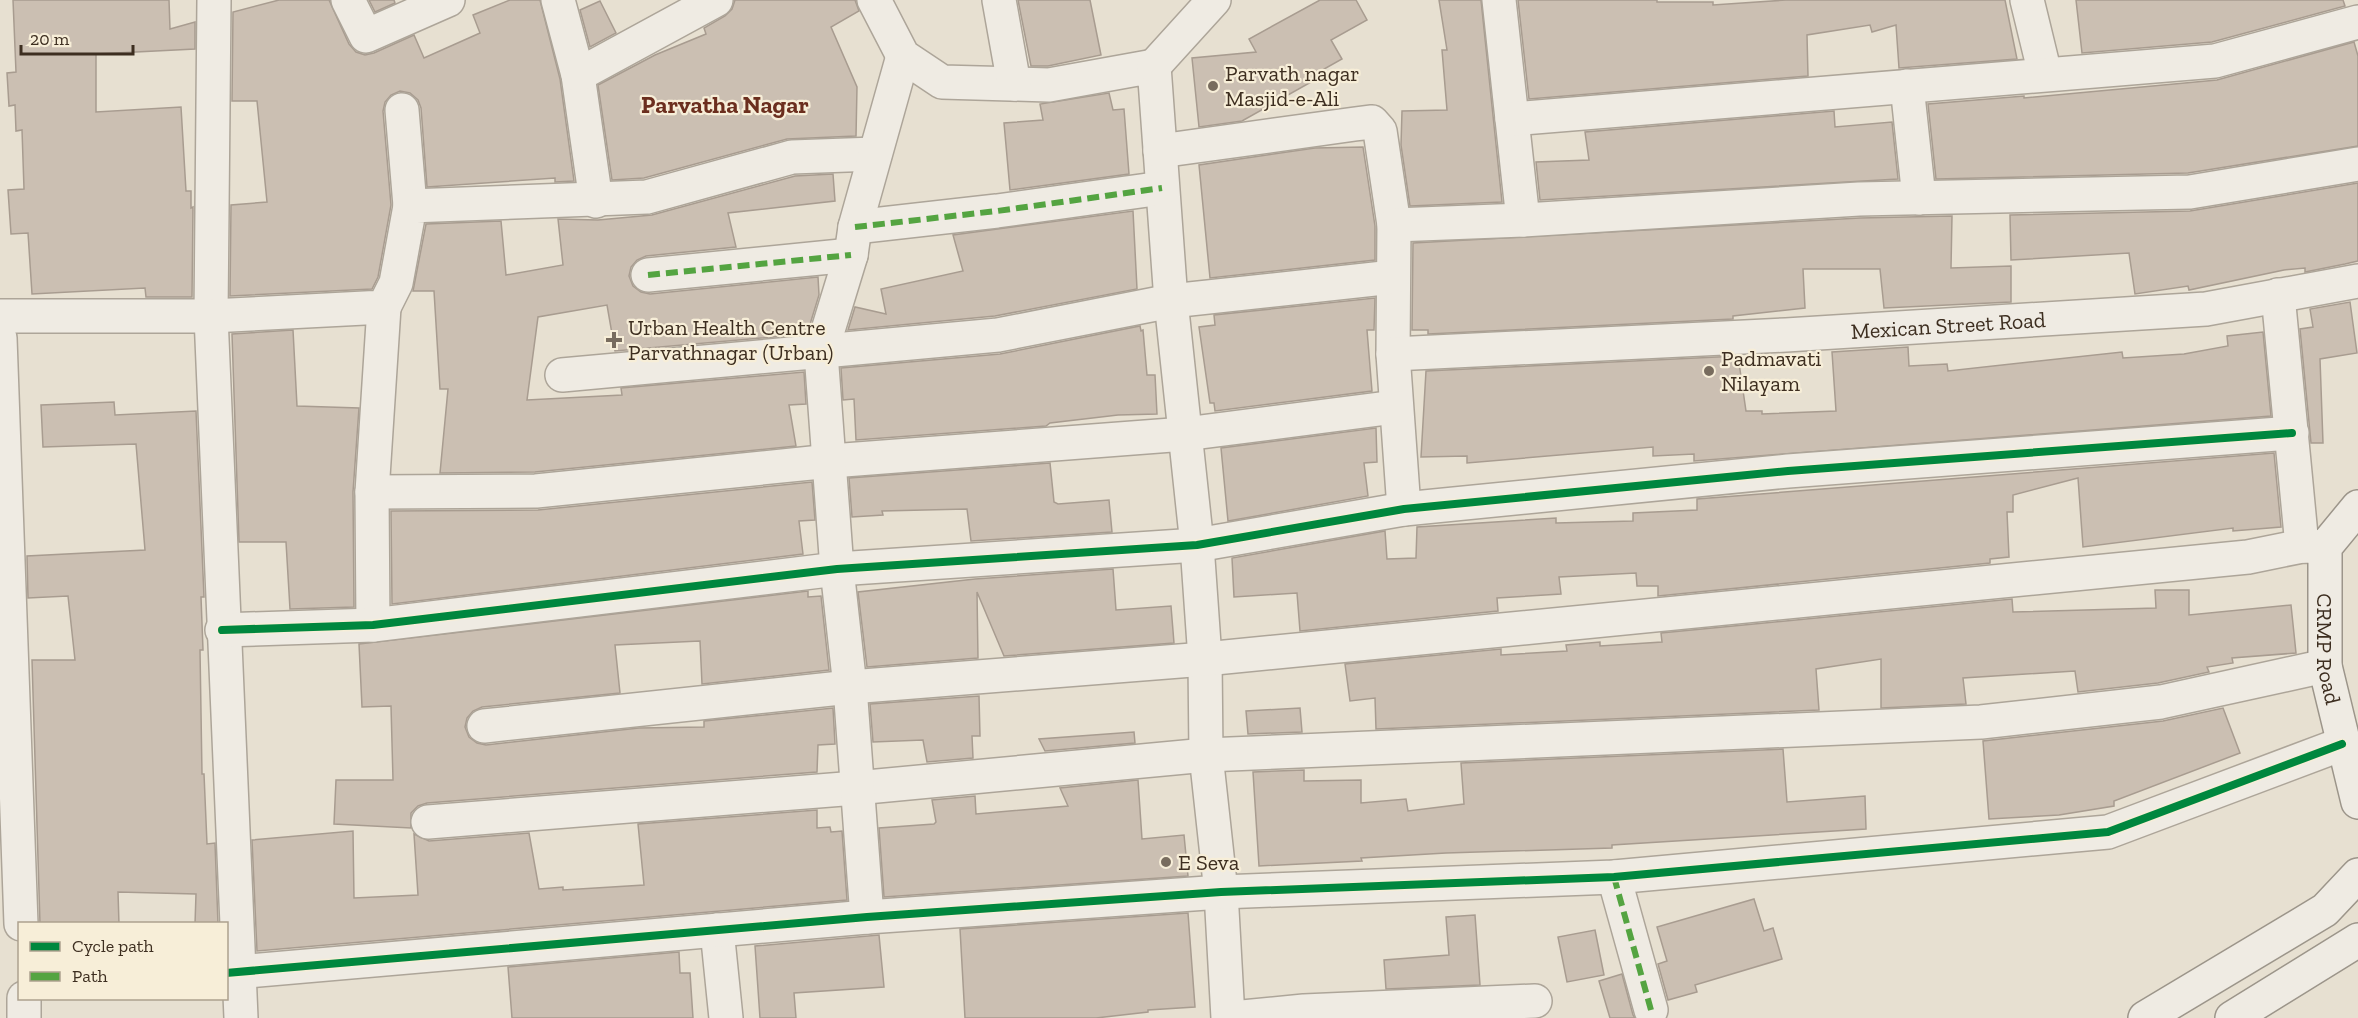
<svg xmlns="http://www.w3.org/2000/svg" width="2358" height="1018" font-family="'Zilla Slab',serif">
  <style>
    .building { fill: #cbbfb2; stroke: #a89c90; stroke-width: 1.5 }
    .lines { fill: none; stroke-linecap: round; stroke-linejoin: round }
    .street-casing { stroke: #ada599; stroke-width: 36 }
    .secondary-casing { stroke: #9c958a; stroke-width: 36 }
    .street { stroke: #efebe3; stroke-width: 33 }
    .secondary { stroke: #efebe3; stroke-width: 33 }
    .quiet { stroke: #54a441; stroke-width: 6; stroke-dasharray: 12 6; stroke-linecap: butt }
    .cycleway-casing { stroke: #f7eed8; stroke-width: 11 }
    .cycleway { stroke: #00873e; stroke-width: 8 }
    .poi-dot { fill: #786c5e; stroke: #f7eed8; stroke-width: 2 }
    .labels { text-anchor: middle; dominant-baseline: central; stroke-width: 4.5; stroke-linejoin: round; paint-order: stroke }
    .poi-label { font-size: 22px; fill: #3d2e20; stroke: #f7eed8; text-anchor: start }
    .street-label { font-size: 22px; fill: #3d2e20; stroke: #f7eed8 }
    .neighbourhood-label { font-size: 24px; font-weight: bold; fill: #6b2e1e; stroke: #f7eed8 }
  </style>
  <rect width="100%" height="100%" fill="#e7e0d1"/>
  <g class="building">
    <polygon points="13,0 169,0 170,29 195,22 195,49 96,54 96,112 181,107 186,191 191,191 191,208 193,207 192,297 146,297 145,288 32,294 28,233 11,234 8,190 24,189 22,130 16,131 15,105 9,106 7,73 16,72"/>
    <polygon points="279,0 329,0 349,44 356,52 365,55 374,53 414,35 424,58 480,33 473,15 510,0 540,0 560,79 574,181 555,182 555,178 427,187 421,108 418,100 410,93 400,91 391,95 385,102 383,111 391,205 378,277 372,289 230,296 231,205 267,202 257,101 232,101 233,12"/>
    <polygon points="369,0 394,0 395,3 375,12"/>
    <polygon points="735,0 855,0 859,11 831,27 857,87 856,136 787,139 644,178 612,180 598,85 655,55 706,34 704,28 725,16 732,9"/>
    <polygon points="1018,0 1090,0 1101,55 1048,66 1031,66"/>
    <polygon points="1320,0 1356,0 1367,20 1331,40 1342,59 1317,73 1320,77 1242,121 1199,127 1192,58 1256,52 1249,39"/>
    <polygon points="1439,0 1481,0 1502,202 1410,206 1401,145 1402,111 1447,110 1442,50 1447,50"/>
    <polygon points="1518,0 1657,0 1657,2 1713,2 1713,5 1786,0 2005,0 2017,59 1899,68 1896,25 1872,32 1870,25 1807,35 1808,76 1529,99"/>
    <polygon points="2076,0 2343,0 2345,6 2212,42 2082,53"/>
    <polygon points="600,1 616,33 590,47 580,10"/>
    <polygon points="2354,42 2358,56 2358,146 2188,173 1936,179 1928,104 2024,96 2024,98 2217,80"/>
    <polygon points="1109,93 1113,110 1124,109 1129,174 1010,190 1004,123 1043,120 1040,104"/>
    <polygon points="1834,111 1835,127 1892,122 1898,179 1540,200 1536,162 1589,160 1585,132"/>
    <polygon points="1363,147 1375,226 1375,260 1210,278 1199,165 1315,148"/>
    <polygon points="833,174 835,201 728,213 736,247 646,256 637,260 631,267 629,276 633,286 641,292 650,294 818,277 819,295 807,334 615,351 607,305 538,317 527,400 622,395 621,388 804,372 806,404 789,405 796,446 535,472 440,473 448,389 440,389 434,291 413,291 426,224 501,221 506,275 563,265 558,219 598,220 652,215 795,176"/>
    <polygon points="2358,183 2358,261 2345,264 2305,272 2305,268 2284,270 2189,290 2188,286 2135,294 2129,253 2011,260 2010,215 2190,211"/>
    <polygon points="1133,211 1137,289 995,316 848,330 855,307 886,314 881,289 963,271 953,235"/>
    <polygon points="1952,216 1951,268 2011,266 2011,302 1884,308 1880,269 1803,269 1805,308 1733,316 1733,319 1428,334 1428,330 1412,330 1413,243 1860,218"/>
    <polygon points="1375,298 1374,330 1367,330 1372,391 1215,411 1214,403 1210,403 1199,327 1215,325 1214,315"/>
    <polygon points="2350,302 2357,353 2320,359 2323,443 2311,443 2300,329 2313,327 2310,309"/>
    <polygon points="1140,326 1141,331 1143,330 1147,375 1155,375 1157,414 1118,415 1050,423 1046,426 856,440 854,399 843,400 841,368 1000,354"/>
    <polygon points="293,330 297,406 359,408 353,492 354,607 290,609 286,542 239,542 232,334"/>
    <polygon points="2263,332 2271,416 1694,461 1694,454 1653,456 1653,447 1467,463 1467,456 1421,457 1426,371 1738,356 1746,411 1762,411 1762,414 1836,411 1832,352 1908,347 1909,366 1947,364 1948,371 2122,352 2123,358 2184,354 2228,346 2227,336"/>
    <polygon points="114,402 115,415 196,411 204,597 201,597 203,650 200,650 202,774 204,774 207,844 215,843 218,924 195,924 196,894 118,892 119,924 40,924 32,660 75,660 68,596 28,598 27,556 145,550 136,444 43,447 41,405"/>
    <polygon points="1376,428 1377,462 1364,463 1368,496 1228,521 1221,448"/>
    <polygon points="2274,453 2281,527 2233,531 2233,528 2083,547 2078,478 2013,495 2013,512 2007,512 2009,557 1990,559 1990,563 1658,596 1658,586 1637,586 1636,573 1559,577 1561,594 1497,598 1498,611 1300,631 1297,593 1234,597 1232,558 1385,531 1387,559 1416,558 1417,527 1556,518 1556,523 1633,521 1633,513 1697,510 1697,499"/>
    <polygon points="1050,463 1054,502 1058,504 1109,500 1112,532 971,541 967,509 882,511 883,515 852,517 849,478"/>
    <polygon points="812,482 815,520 799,521 803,554 392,604 391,511 538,510"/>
    <polygon points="1113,569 1116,610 1171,606 1174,643 1004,656 977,592 978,658 867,667 858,592 975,579"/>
    <polygon points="2155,590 2189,590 2189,615 2291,605 2296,653 2232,658 2233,663 2207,667 2209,672 2158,683 2078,692 2075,671 1963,678 1966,704 1881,708 1881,659 1816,669 1819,710 1376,729 1375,698 1350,701 1345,664 1501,649 1501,655 1567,651 1566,645 1600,642 1600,646 1662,642 1661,633 2012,599 2013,612 2156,608"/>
    <polygon points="808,591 808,597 821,596 829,670 702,684 700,641 615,645 620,693 482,707 473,711 467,718 465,727 469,737 477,743 486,745 639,728 704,727 704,721 833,708 835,744 818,745 817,772 427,803 418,806 411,813 411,828 334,824 336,780 393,780 391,706 362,707 359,644"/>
    <polygon points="979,696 980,736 972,736 973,758 927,762 923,740 873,742 870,704"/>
    <polygon points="1300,708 1302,732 1248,734 1246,711"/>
    <polygon points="2223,708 2240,753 2114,801 2114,806 2059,815 1989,819 1983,741 2163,721"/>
    <polygon points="1134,732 1135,743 1045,751 1039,739"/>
    <polygon points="1783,749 1787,802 1865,796 1866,829 1612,845 1612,848 1446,853 1361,858 1362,861 1259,866 1253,772 1304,770 1304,781 1361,780 1361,803 1406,799 1408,811 1464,804 1461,763"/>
    <polygon points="1138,780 1142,839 1184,835 1188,876 884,897 879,828 934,824 936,822 932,800 975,796 976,814 1068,806 1060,788"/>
    <polygon points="817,810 817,828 830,827 831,832 842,831 847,900 257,951 252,840 353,831 354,898 418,895 414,834 429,841 529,833 539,889 563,887 563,890 644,885 638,824"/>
    <polygon points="1754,899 1764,931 1773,928 1782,959 1695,985 1697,992 1668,1000 1658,964 1667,961 1657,927"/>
    <polygon points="1188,913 1195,1007 1148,1010 1148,1012 1096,1018 965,1018 960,929"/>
    <polygon points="1475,915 1480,985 1386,989 1384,960 1449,955 1446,917"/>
    <polygon points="1595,930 1604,975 1567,982 1558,937"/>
    <polygon points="879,935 884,987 794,993 796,1018 760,1018 755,946"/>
    <polygon points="679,952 680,973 690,973 693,1018 512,1018 508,967"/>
    <polygon points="1622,974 1633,1015 1635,1018 1610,1018 1599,981"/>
  </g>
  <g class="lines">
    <g class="street-casing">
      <g id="street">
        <polyline points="214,0 211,316 241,1018"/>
        <polyline points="348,0 366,36 448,0"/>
        <polyline points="558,0 578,75 596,201"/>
        <polyline points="874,0 903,56 942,82 1049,85 1154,66 1171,301 1197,545 1205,659 1206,755 1221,892 1228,1018"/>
        <polyline points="999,0 1014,84"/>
        <polyline points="1499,0 1523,220"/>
        <polyline points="2027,0 2045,74"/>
        <polyline points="1154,66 1214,0"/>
        <polyline points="578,75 716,0"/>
        <polyline points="1907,86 1919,198"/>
        <polyline points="402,110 410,206"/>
        <polyline points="1512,119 2215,61 2358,22"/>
        <polyline points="1160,151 1355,124 1372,122 1380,131 1394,225 1393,354 1404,509"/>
        <polyline points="1394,225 1523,220 1859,199 2190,192 2358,164"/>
        <polyline points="855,227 997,211 1162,188"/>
        <polyline points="648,275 851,255"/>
        <polyline points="2278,295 2302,546"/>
        <polyline points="0,316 211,316 384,307 396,283 410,206 647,197 792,157 875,154"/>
        <polyline points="0,338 21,924"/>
        <path id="s1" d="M1393,354l393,-19 420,-26 152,-28"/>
        <polyline points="562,375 998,335 1171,301 1393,277"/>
        <polyline points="372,492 536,491 831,461 1185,434 1395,407"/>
        <polyline points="373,625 372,492 384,307"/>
        <polyline points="222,630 373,625 837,569 1197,545 1404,509 1788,471 2292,433"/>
        <polyline points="484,726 850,687 1205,659 2248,557 2302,546 2325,547"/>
        <polyline points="428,822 856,788 1206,755 1981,722 2161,702 2325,666"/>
        <polyline points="1614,877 1651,1010"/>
        <polyline points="867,917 850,687 837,569 821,353 851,255 855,227 903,56"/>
        <polyline points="717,930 726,1018"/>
        <polyline points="226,973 867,917 1221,892 1614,877 2108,832 2342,744"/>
        <polyline points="24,998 24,1018"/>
        <polyline points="1232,1018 1304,1011 1535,1001"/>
      </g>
    </g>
    <g class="secondary-casing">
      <g id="secondary">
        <path id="s2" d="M2358,507l-33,40v119l33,136"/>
        <polyline points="2145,1018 2325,910 2358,875"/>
        <polyline points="2232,1018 2358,940"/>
      </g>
    </g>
    <use href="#street" class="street"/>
    <use href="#secondary" class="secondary"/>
    <g class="quiet">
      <polyline points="855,227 997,211 1162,188"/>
      <polyline points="648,275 851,255"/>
      <polyline points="1614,877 1651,1010"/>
    </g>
    <g class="cycleway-casing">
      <g id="cycleway">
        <polyline points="222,630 373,625 837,569 1197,545 1404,509 1788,471 2292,433"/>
        <polyline points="226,973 867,917 1221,892 1614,877 2108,832 2342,744"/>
      </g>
    </g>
    <use href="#cycleway" class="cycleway"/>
  </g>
  <g class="poi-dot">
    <circle cx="1213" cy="86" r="6"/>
    <path d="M611 331h6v6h6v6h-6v6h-6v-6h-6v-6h6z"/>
    <circle cx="1709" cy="371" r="6"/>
    <circle cx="1166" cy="862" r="6"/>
  </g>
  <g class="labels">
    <g class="poi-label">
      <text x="1225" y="73">Parvath nagar<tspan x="1225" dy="25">Masjid-e-Ali</tspan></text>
      <text x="628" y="327">Urban Health Centre<tspan x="628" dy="25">Parvathnagar (Urban)</tspan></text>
      <text x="1721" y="358">Padmavati<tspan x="1721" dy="25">Nilayam</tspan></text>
      <text x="1178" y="862">E Seva</text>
    </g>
    <g class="street-label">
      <text stroke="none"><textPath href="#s1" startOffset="556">Mexican Street Road</textPath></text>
      <text stroke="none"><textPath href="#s2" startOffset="154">CRMP Road</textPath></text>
    </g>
    <g class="neighbourhood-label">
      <text x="725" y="104">Parvatha Nagar</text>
    </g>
  </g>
  <rect x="18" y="922" width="210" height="78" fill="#f7eed8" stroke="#ada18e" stroke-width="1.5"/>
  <rect x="30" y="942" width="30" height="9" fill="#00873e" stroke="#ada18e" stroke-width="1.5"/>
  <text x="72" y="952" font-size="18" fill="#3d2e20">Cycle path</text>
  <rect x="30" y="972" width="30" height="9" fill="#54a441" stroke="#ada18e" stroke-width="1.5"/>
  <text x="72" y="982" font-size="18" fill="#3d2e20">Path</text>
  <path d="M21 45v9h112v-9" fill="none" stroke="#3d2e20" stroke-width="3"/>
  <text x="30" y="45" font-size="18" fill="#3d2e20" stroke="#f7eed8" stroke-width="4.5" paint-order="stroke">20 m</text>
</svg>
